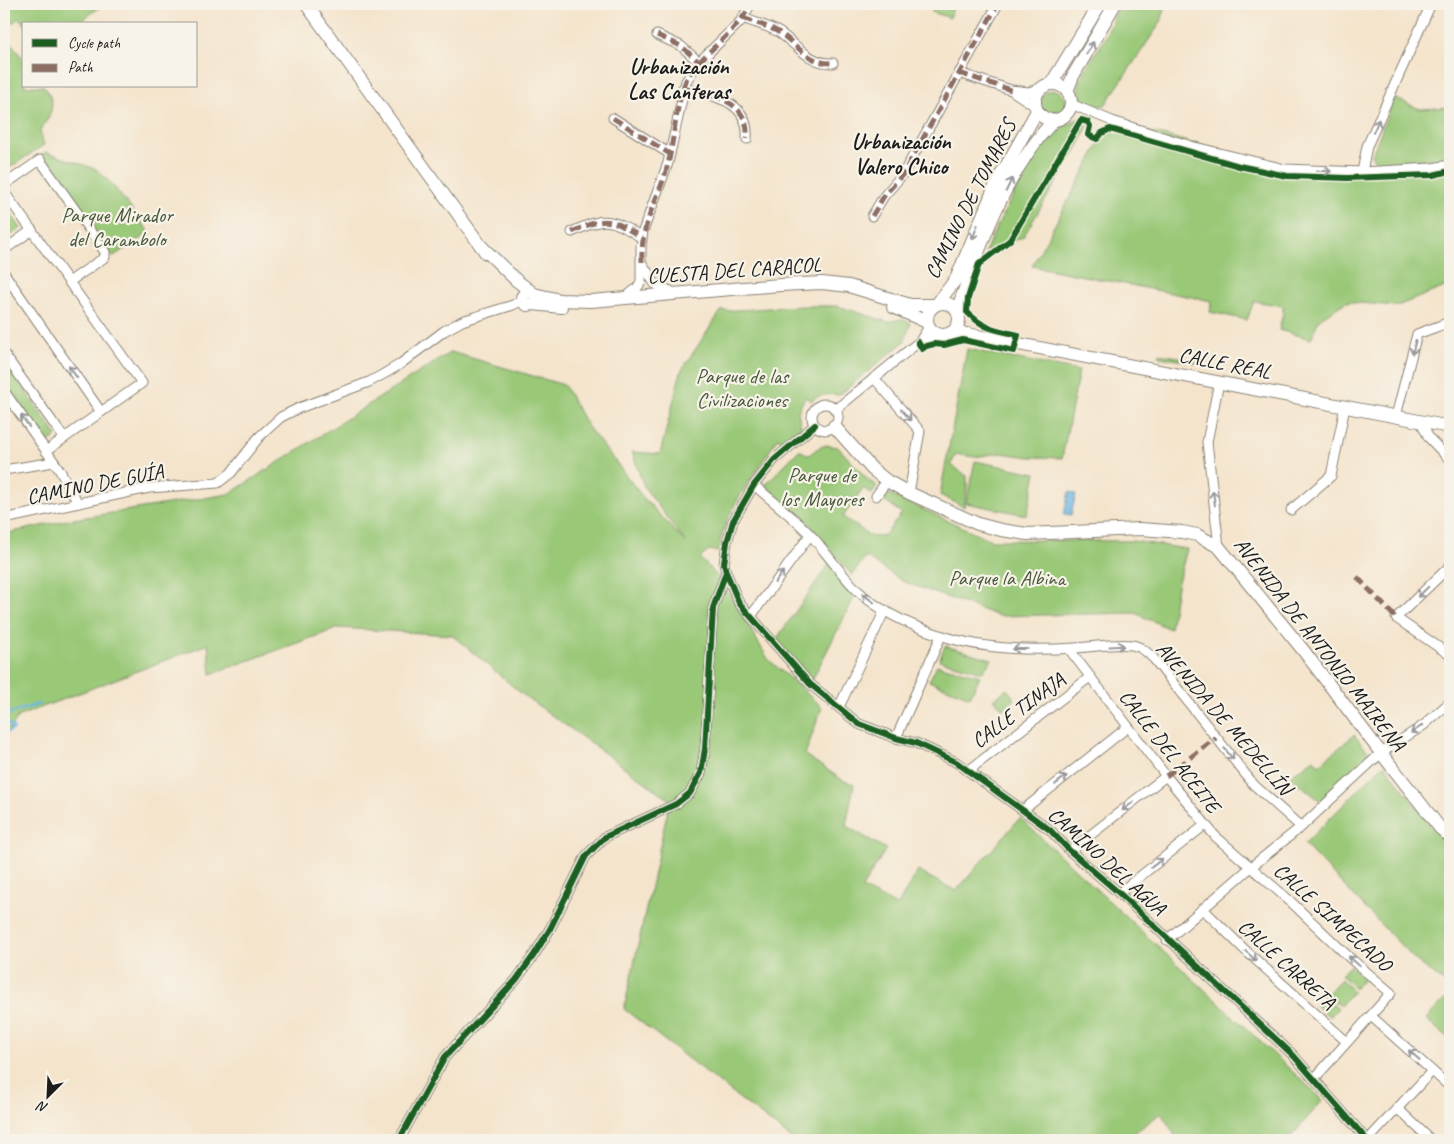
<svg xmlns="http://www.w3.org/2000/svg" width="1454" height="1144" font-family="Caveat,sans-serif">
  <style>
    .green { fill: #99c877; stroke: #5a724a }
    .water { fill: #69b4e2; stroke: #42687f }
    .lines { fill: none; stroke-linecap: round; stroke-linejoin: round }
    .stream { stroke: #69b4e2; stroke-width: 2.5 }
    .street-casing { stroke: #888074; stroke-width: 11 }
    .secondary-casing { stroke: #888074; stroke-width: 14 }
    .street { stroke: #fff; stroke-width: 9 }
    .secondary { stroke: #fff; stroke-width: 12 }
    .quiet { stroke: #8d6e63; stroke-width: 5; stroke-dasharray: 10 5; stroke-linecap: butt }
    .cycleway-casing { stroke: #f7f3e8; stroke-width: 9 }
    .cycleway { stroke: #1b5e20; stroke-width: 6 }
    .oneway { stroke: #999 }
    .labels { text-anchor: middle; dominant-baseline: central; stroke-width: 4.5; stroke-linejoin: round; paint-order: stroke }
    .street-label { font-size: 21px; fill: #1c1c1c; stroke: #f7f3e8 }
    .park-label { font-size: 21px; fill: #48583c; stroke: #f7f3e8 }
    .neighbourhood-label { font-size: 22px; font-weight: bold; fill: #1c1c1c; stroke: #f7f3e8 }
  </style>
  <rect width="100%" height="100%" fill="#f7f3e8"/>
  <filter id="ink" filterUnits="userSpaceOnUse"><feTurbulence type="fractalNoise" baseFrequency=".02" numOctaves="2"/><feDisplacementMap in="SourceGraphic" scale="10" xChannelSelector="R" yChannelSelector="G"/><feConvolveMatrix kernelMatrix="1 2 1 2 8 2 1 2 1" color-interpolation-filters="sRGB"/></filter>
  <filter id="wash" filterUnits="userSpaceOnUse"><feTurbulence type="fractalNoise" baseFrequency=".0096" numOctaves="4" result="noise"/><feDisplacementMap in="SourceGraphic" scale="20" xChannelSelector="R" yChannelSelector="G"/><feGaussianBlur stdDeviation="1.12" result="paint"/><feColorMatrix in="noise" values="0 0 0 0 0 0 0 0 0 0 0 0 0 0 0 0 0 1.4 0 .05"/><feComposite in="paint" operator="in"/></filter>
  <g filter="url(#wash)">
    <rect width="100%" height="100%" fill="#f4e4cc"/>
    <g class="green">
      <polygon points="4,4 104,4 77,24 24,24 19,18 4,29"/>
      <polygon points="935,4 954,4 950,18 932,12"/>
      <path d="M1119,4h47l-5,18 -56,83c-6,2 -9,1 -15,-1 -30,-10 6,-49 14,-64 6,-12 10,-24 15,-36z"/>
      <path d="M4,33l20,27v26h20c14,19 7,28 -4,45l4,14 -38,25 -2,-2z"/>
      <circle cx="1053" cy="103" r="13"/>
      <polygon points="1394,98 1420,109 1450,107 1450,157 1380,163 1374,160 1372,155"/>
      <polygon points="1078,119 1088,125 1080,143 1023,237 985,252 1002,216 1035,156 1061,128"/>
      <polygon points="1112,121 1285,169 1329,171 1450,165 1450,285 1397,306 1346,302 1319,319 1311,339 1279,330 1283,313 1283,306 1254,301 1247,320 1210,312 1212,301 1032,266"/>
      <polygon points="46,152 96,169 111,183 150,233 112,257 41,155"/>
      <polygon points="4,205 21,228 4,240"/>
      <path d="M803,306h35l50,16 13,-3 10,4 -7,19 -65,53c-10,-1 -20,-1 -28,6l-6,-4 -7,14 3,16 -17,15 -7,-4c-21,38 -53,70 -59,114l-8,-2 -10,8 22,23 46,78 54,48 -17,48 39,26 10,3 -8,42 40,23 -24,39 35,18 21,-35 38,20 64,-73 303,282 -35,40h-110l-17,-27 -36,27h-332l-169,-131 46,-209 -148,-106 -70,-59 -113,-7 -128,46 -3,-30 -189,72 -15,22v-204l64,-14 161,-26 222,-142 113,33 24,42 55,70 43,46 -42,-56 -12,-35 28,2 21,-83 40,-60z"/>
      <polygon points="967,349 1079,371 1062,458 1030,457 1001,453 974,457 956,454 951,465 967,476 967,486 964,507 940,495"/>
      <polygon points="1159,354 1197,360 1196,363 1159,357"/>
      <polygon points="4,361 57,436 47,443 4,383"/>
      <polygon points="826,445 838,447 868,480 877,486 872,494 863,488 843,517 872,537 885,535 902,513 879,498 885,492 991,540 1133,541 1187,549 1177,586 1170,629 1135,613 999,616 904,582 866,557 852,575 807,522 765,485 799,450 809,455 818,448"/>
      <polygon points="975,461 1036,473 1027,515 966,503"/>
      <polygon points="831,561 858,590 810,684 773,644"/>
      <polygon points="945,646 992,659 983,672 939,660"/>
      <polygon points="937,665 980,676 970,697 929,681"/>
      <polygon points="1007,689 1015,699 1003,709 994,699"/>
      <polygon points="1354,735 1372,756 1320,801 1290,776 1314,759 1319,765"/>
      <polygon points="1384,764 1433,828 1450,844 1450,987 1414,959 1304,844"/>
      <polygon points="1350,965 1364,979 1355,988 1341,975"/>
      <polygon points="1341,979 1353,991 1340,1006 1327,994"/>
      <polygon points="1450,994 1450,1040 1426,1019"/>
      <polygon points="1324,995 1338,1008 1330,1017 1315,1005"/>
    </g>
    <polygon class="water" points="1069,492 1076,494 1071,515 1064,514"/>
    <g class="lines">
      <g class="stream">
        <polyline points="4,715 39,704"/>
        <polyline points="4,720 14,729 4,734"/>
      </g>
    </g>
  </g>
  <g filter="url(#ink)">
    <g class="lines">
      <g class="street-casing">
        <g id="street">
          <path d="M743,18c12,5 26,8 37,15 18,13 30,31 53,30"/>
          <polyline points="657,35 681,46 699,62"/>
          <polyline points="959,73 1011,90 1029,92 1041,88"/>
          <path d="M683,88c30,8 67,12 64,51"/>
          <polyline points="1014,92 1035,106"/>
          <polyline points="1071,104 1112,121 1191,146 1285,169 1362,172 1432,168 1450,165"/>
          <polyline points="613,118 670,154"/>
          <polyline points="1362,172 1367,146 1431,4"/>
          <polyline points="4,185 40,160 105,252 105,257 69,282"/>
          <polyline points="4,192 142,383 46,451"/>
          <polyline points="872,216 884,196 903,174 998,4"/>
          <path d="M572,232c34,-16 39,-14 70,6"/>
          <polyline points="4,250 32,230"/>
          <polyline points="643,265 655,284 675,293"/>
          <polyline points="4,273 101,412"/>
          <polyline points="625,298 637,288 641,282 641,246 643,231 668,163 686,81 699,62 740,22 751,4"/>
          <polyline points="929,327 920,341 941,335"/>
          <polyline points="4,354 64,438"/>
          <polyline points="874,378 920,431 909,493"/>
          <polyline points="1219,382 1207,442 1219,547"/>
          <polyline points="4,391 59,469 78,503"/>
          <circle cx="825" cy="417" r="13"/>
          <polyline points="835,410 920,341"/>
          <polyline points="1396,416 1417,334 1450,322"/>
          <polyline points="1421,422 1429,438 1450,460"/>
          <polyline points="815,425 774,460 754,485 733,521 727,542 724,564 726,572 739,603 810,684 859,724 896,738 916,743 956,762 1050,830 1070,851 1119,893 1293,1055 1367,1140"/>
          <polyline points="4,470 54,462"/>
          <path d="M754,485c19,17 46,37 62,56 13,16 26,34 41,49 22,21 55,36 83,45 43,15 90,16 135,13 15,-1 43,-5 57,-3 9,1 16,8 22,14l100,126 47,42"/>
          <polyline points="876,496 887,481"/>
          <polyline points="1291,510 1331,476 1345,407"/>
          <polyline points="4,519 149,488 218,483 231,473 259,437 281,417 299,408 369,382 382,375 399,365 444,331 462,321 513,305 522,300"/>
          <polyline points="1450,566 1396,618 1450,655"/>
          <polyline points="751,616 810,535"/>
          <polyline points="1069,649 1166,776 1215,836 1291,902 1351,959 1391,993 1314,1079"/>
          <polyline points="839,707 885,610"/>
          <polyline points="896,738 941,636"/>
          <polyline points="968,771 1090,677"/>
          <polyline points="1023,810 1128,727"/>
          <polyline points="1070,851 1166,776"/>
          <polyline points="1119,893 1205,825"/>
          <polyline points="1204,910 1246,951 1347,1042"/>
          <polyline points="1167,940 1251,867 1301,827 1381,753 1424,725 1450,702"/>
          <polyline points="1371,1016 1450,1087"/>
          <polyline points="1398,1109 1431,1140"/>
          <polyline points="399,1140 445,1057 516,980 534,955 550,929 586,856 605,837 676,804 690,793 701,773 705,749 713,608 726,572"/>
          <polyline points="1368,1140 1432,1071"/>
        </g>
      </g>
      <g class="secondary-casing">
        <g id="secondary">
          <polyline points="306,4 486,253"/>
          <circle cx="1053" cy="102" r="18"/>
          <polyline points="1051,84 1100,4"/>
          <polyline points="1067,91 1073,76 1115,4"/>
          <polyline points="481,246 516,280 534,294 560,300 591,301 780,285 822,283 849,286 910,305 935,305"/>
          <polyline points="530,291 525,293 522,297 523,302 527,305 533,304 561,307"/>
          <circle cx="943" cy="319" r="16"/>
          <polyline points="937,304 956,279 996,184 1037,111"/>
          <polyline points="893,307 927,322"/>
          <path d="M957,311c23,-67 48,-138 96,-190"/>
          <polyline points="952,333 967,334 1450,427"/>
          <polyline points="834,426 872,469 887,481 909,493 978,524 1001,530 1027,534 1140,529 1182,532 1197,535 1219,547 1303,650 1381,753 1440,828 1450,837"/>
        </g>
      </g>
      <use href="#street" class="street"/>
      <use href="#secondary" class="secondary"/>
      <g class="quiet">
        <path d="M743,18c12,5 26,8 37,15 18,13 30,31 53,30"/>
        <polyline points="657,35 681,46 699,62"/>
        <polyline points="959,73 1011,90"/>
        <path d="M683,88c30,8 67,12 64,51"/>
        <polyline points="613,118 670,154"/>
        <polyline points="872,216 884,196 903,174 998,4"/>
        <path d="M572,232c34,-16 39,-14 70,6"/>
        <path d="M642,262c-2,-40 17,-62 26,-98 6,-23 9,-71 21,-89 18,-26 47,-42 62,-71"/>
        <polyline points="1357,577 1396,618"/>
        <polyline points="1166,776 1216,738"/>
      </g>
      <g class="cycleway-casing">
        <g id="cycleway">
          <path d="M918,342l4,7 4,-3 8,-2 10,1 19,-5 51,11 4,-16c-23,-6 -33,-5 -51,-23l1,-14 11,-34 31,-24 71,-120 7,2 2,4 -2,9 9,4 5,-6 8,-4 129,37 48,10 60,2 86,-3 17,-4"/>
          <polyline points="815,425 774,460 754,485 733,521 727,542 724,564 726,572 739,603 810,684 859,724 896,738 916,743 956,762 1050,830 1070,851 1119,893 1293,1055 1367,1140"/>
          <polyline points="399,1140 445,1057 516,980 534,955 550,929 586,856 605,837 676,804 690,793 701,773 705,749 713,608 726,572"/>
        </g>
      </g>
      <use href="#cycleway" class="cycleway"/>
    </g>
    <defs><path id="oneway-shaft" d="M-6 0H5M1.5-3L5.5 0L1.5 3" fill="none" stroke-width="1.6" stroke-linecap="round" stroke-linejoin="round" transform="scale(1.25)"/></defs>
    <g class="oneway">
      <use href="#oneway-shaft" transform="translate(1090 48) rotate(-60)"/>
      <use href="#oneway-shaft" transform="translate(1376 126) rotate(-66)"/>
      <use href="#oneway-shaft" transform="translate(1324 171) rotate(2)"/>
      <use href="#oneway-shaft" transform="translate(1009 185) rotate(-64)"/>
      <use href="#oneway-shaft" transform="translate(975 232) rotate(110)"/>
      <use href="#oneway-shaft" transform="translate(1414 347) rotate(104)"/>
      <use href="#oneway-shaft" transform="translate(73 372) rotate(-125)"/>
      <use href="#oneway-shaft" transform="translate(906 415) rotate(49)"/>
      <use href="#oneway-shaft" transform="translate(25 421) rotate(-125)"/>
      <use href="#oneway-shaft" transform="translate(1214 498) rotate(-97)"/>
      <use href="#oneway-shaft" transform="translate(779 577) rotate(-54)"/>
      <use href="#oneway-shaft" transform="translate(1423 592) rotate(136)"/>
      <use href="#oneway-shaft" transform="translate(868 598) rotate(-144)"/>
      <use href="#oneway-shaft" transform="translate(1117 646) rotate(-3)"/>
      <use href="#oneway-shaft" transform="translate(1020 649) rotate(-180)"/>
      <use href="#oneway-shaft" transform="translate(1417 729) rotate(146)"/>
      <use href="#oneway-shaft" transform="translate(1229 754) rotate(51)"/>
      <use href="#oneway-shaft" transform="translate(1061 780) rotate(-38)"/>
      <use href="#oneway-shaft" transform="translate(1128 806) rotate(142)"/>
      <use href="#oneway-shaft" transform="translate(1157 863) rotate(-38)"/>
      <use href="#oneway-shaft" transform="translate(1251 956) rotate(42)"/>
      <use href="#oneway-shaft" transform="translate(1354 961) rotate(-138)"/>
      <use href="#oneway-shaft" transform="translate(1414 1055) rotate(-138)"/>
    </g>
  </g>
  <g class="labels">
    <g class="street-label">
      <text transform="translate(970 199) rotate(-63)">CAMINO DE TOMARES</text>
      <text transform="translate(734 270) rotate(-4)">CUESTA DEL CARACOL</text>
      <text transform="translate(1225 363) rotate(11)">CALLE REAL</text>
      <text transform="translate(95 484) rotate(-11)">CAMINO DE GUÍA</text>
      <text transform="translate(1320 644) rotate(52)">AVENIDA DE ANTONIO MAIRENA</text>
      <text transform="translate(1018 710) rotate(-37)">CALLE TINAJA</text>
      <text transform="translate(1224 718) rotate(49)">AVENIDA DE MEDELLÍN</text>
      <text transform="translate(1170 751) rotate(52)">CALLE DEL ACEITE</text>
      <text transform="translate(1107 861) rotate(42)">CAMINO DEL AGUA</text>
      <text transform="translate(1333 917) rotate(42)">CALLE SIMPECADO</text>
      <text transform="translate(1287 964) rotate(42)">CALLE CARRETA</text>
    </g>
    <g class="park-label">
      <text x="117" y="215">Parque Mirador<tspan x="117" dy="24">del Carambolo</tspan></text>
      <text x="742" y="376">Parque de las<tspan x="742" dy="24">Civilizaciones</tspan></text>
      <text x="822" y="475">Parque de<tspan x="822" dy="24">los Mayores</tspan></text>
      <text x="1007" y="578">Parque la Albina</text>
    </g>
    <g class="neighbourhood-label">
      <text x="679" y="67">Urbanización<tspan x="679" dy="25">Las Canteras</tspan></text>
      <text x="901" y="142">Urbanización<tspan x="901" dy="25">Valero Chico</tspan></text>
    </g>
  </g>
  <rect width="1454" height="1144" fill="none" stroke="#f7f3e8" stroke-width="20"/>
  <rect x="22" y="22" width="175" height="65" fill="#f7f3e8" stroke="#9f9d96"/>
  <rect x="32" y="39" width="25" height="8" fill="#1b5e20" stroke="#9f9d96"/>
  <text x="68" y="48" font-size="15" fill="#1c1c1c">Cycle path</text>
  <rect x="32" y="64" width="25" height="8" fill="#8d6e63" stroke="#9f9d96"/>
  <text x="68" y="72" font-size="15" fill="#1c1c1c">Path</text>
  <g transform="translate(48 1096) rotate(204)" stroke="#f7f3e8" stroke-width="4" paint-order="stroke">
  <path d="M0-4L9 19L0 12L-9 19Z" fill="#1c1c1c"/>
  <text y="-8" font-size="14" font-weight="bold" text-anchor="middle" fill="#1c1c1c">N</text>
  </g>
</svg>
